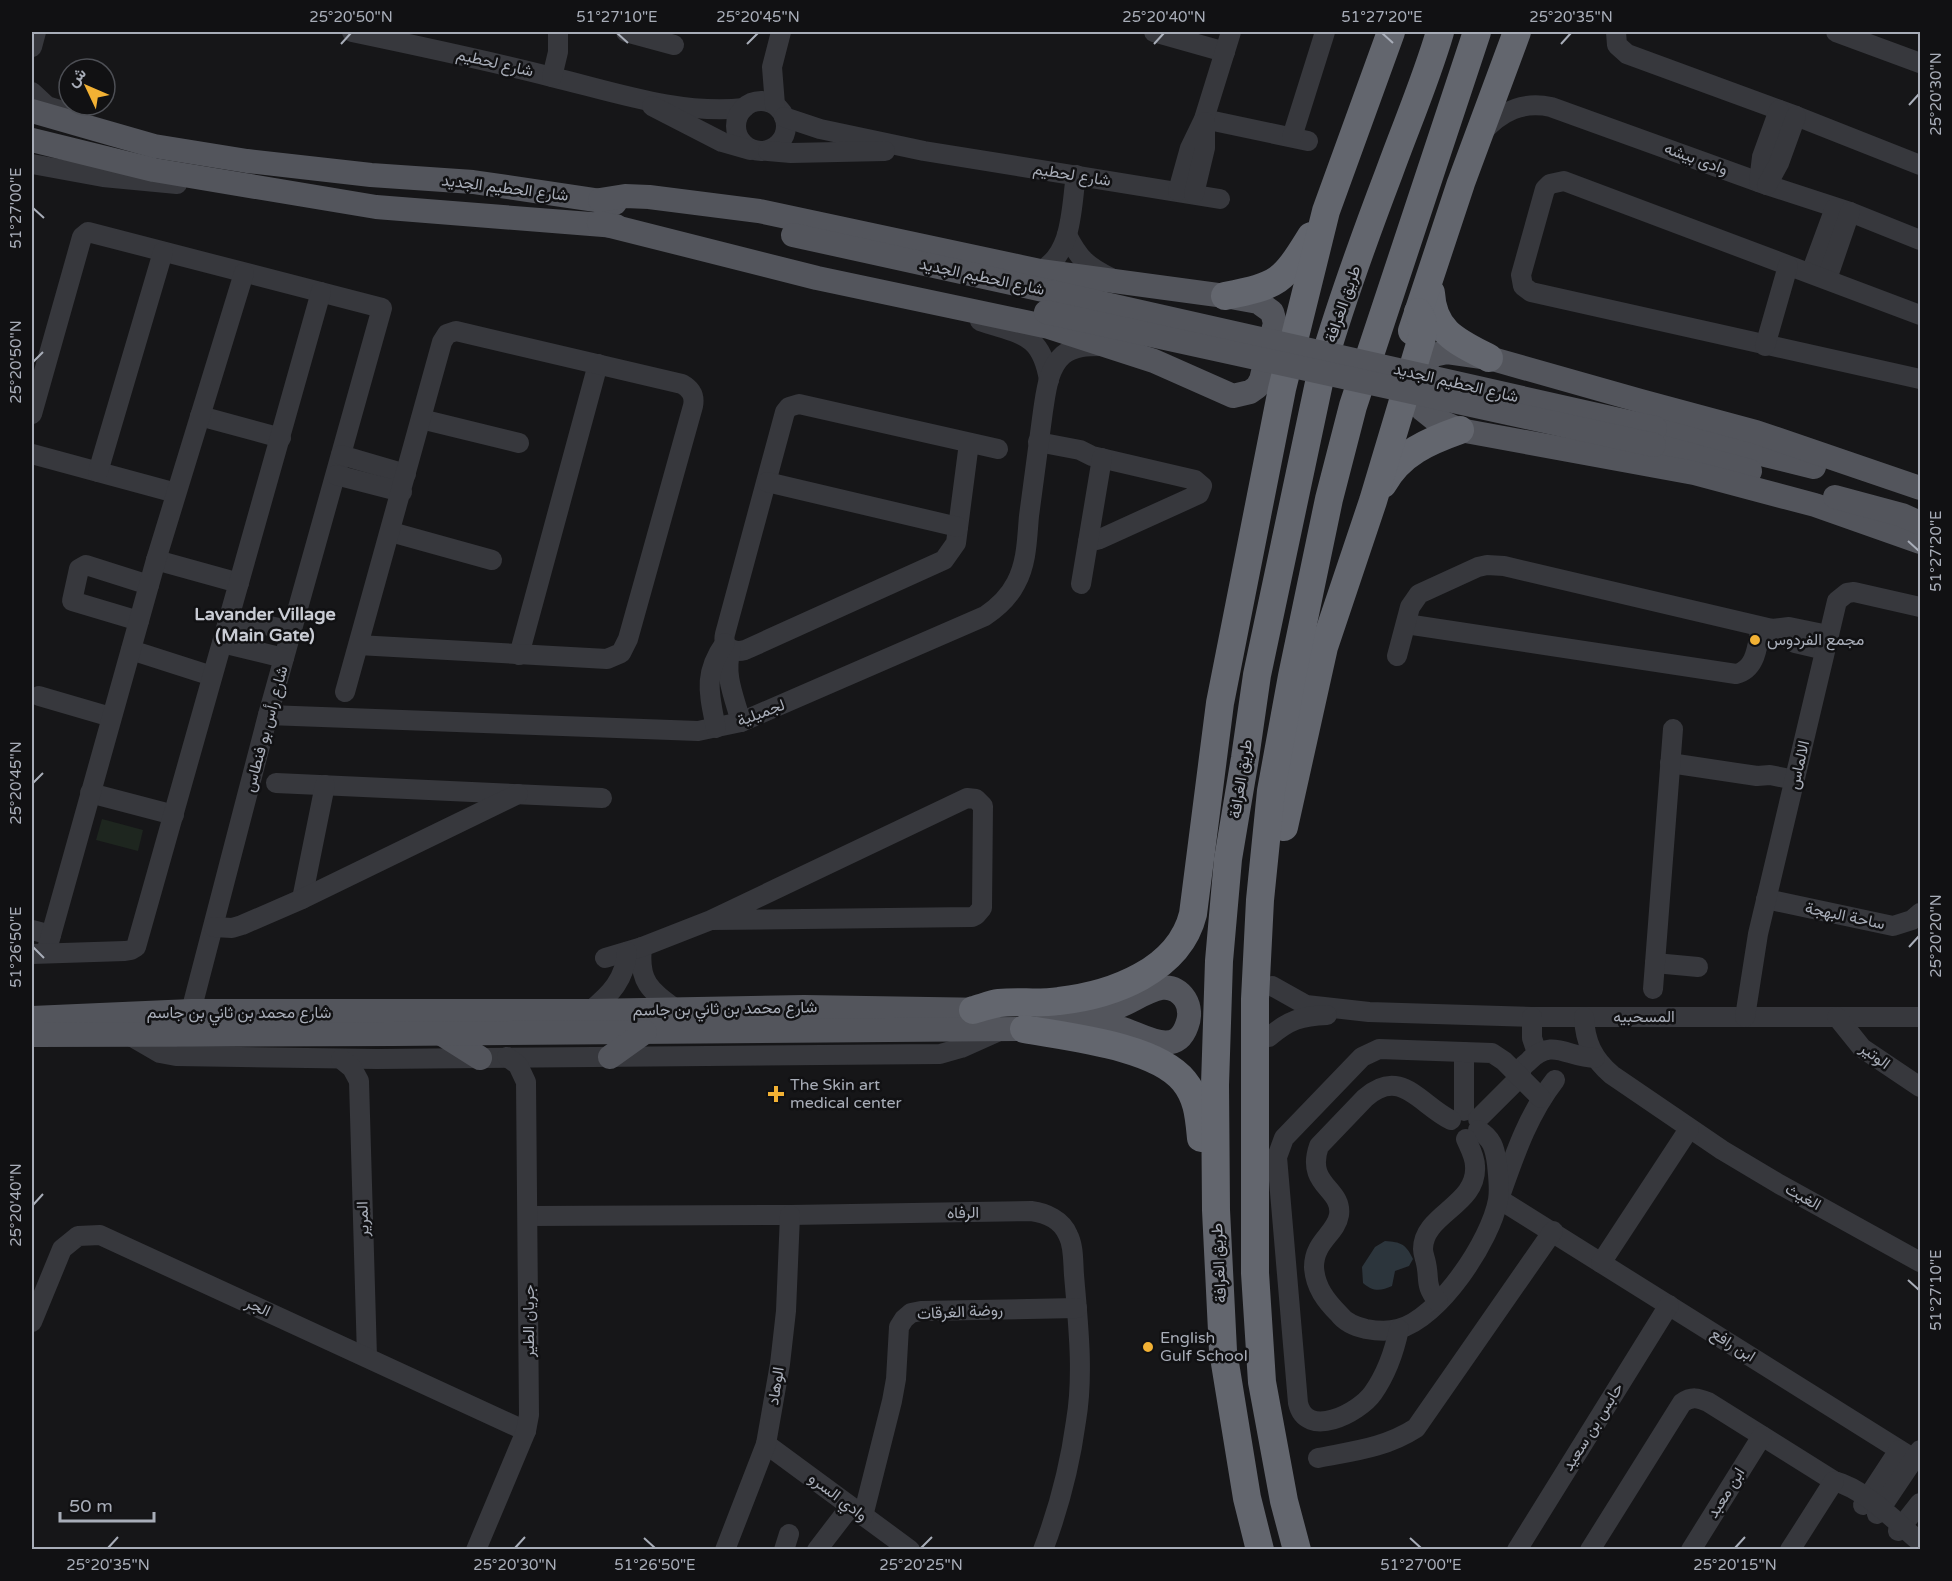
<svg xmlns="http://www.w3.org/2000/svg" width="1952" height="1581" font-family="'Varela Round',Vazirmatn,sans-serif">
  <style>
    .green { fill: #1e261f }
    .water { fill: #2c353c }
    .lines { fill: none; stroke-linecap: round; stroke-linejoin: round }
    .minor { stroke: #37383d; stroke-width: 20 }
    .major { stroke: #53555c; stroke-width: 24 }
    .highway { stroke: #63666e; stroke-width: 28 }
    .major-bridge { stroke: #53555c; stroke-width: 24 }
    .ticks { fill: none; stroke: #a8adb8; stroke-width: 2 }
    .poi-dot { fill: #f2b134; stroke: #111113; stroke-width: 2 }
    .labels { text-anchor: middle; dominant-baseline: central; stroke-width: 5; stroke-linejoin: round; paint-order: stroke }
    .street-label { font-size: 16px; fill: #a8adb8; stroke: #111113 }
    .poi-label { font-size: 16px; fill: #a8adb8; stroke: #111113; text-anchor: start }
    .neighbourhood-label { font-size: 18px; font-weight: bold; fill: #c9ccd4; stroke: #111113 }
    .neatline { fill: none; stroke: #a8adb8; stroke-width: 2 }
    .ticks-label { font-size: 15px; text-anchor: middle; fill: #a8adb8 }
  </style>
  <rect width="100%" height="100%" fill="#161618"/>
  <polygon class="green" points="102,819 143,830 138,851 96,840"/>
  <path class="water" d="M1385,1241c16,1 21,3 28,18l-4,7 -14,5 -3,15c-11,5 -19,6 -29,-3l-1,-16 13,-20z"/>
  <g class="lines">
    <g class="minor">
      <path d="M352,32c67,14 134,28 200,45 62,15 128,38 192,31"/>
      <polyline points="626,32 674,45"/>
      <polyline points="1154,32 1225,52"/>
      <polyline points="1616,32 1617,45 1627,54 1796,116 1920,165"/>
      <polyline points="1836,32 1920,63"/>
      <polyline points="32,47 36,32"/>
      <polyline points="552,77 558,52 558,32"/>
      <polyline points="32,92 47,106 63,111"/>
      <circle cx="761" cy="126" r="25"/>
      <polyline points="775,105 772,67 781,32"/>
      <polyline points="652,106 722,142 750,150"/>
      <polyline points="784,117 820,129 924,151 1220,199"/>
      <polyline points="1204,119 1308,141"/>
      <path d="M1482,133c19,-22 41,-32 69,-26l216,78 83,27 70,28"/>
      <polyline points="1292,137 1325,32"/>
      <polyline points="768,151 791,153 885,151"/>
      <polyline points="32,164 103,177 177,184"/>
      <polyline points="1759,182 1762,157 1779,110"/>
      <polyline points="1767,185 1779,163 1796,116"/>
      <polyline points="1178,191 1190,148 1204,119 1231,32"/>
      <polyline points="1194,194 1205,148 1205,122"/>
      <path d="M1067,235c12,24 20,31 44,43"/>
      <path d="M1040,271c33,-17 31,-63 36,-96"/>
      <polyline points="1811,273 1835,208"/>
      <polyline points="1827,279 1850,212"/>
      <polyline points="1920,315 1564,181 1550,184 1545,189 1521,275 1523,286 1531,292 1920,379"/>
      <path d="M980,321c40,14 61,11 69,59"/>
      <polyline points="1765,346 1788,266"/>
      <polyline points="32,414 82,237 88,232 382,308 268,715 191,1011"/>
      <polyline points="200,416 281,438"/>
      <polyline points="421,419 519,443"/>
      <polyline points="1038,442 1080,450 1092,456 1195,480 1202,486 1199,494 1100,539 1088,542"/>
      <path d="M969,443l-13,100 -12,17 -199,90c-12,3 -23,-2 -20,-16l60,-222 4,-5 10,-3 199,45"/>
      <polyline points="32,454 176,493"/>
      <polyline points="341,455 406,474"/>
      <polyline points="98,472 163,252"/>
      <polyline points="336,475 402,492"/>
      <polyline points="767,482 958,527"/>
      <polyline points="391,532 492,560"/>
      <polyline points="156,560 239,583"/>
      <polyline points="1081,584 1102,458"/>
      <polyline points="229,617 292,631"/>
      <polyline points="139,621 72,601 79,569 86,565 149,585"/>
      <path d="M1406,624l330,50c21,-5 21,-29 25,-47"/>
      <polyline points="1772,629 1795,643 1825,650"/>
      <polyline points="222,643 284,658"/>
      <polyline points="131,650 212,676"/>
      <path d="M731,650c-8,24 4,49 10,72"/>
      <polyline points="519,655 598,364"/>
      <polyline points="1397,656 1410,607 1419,594 1478,567 1487,565 1504,566 1772,629 1789,627 1828,635"/>
      <path d="M345,692l97,-350 5,-8 9,-3 226,53c9,5 13,12 11,22l-65,233 -7,14 -14,6 -249,-14"/>
      <polyline points="39,696 111,717"/>
      <path d="M268,715l430,16 43,-9 244,-106c12,-8 24,-19 31,-33 11,-20 11,-45 13,-67 5,-35 9,-70 14,-105 3,-19 5,-43 20,-56 11,-9 25,-9 39,-9"/>
      <path d="M716,728c-7,-35 -13,-54 9,-85"/>
      <polyline points="1670,763 1757,776 1770,775 1795,780"/>
      <polyline points="276,783 602,798"/>
      <polyline points="90,793 174,815"/>
      <polyline points="302,899 325,785"/>
      <polyline points="1766,899 1893,926 1912,920 1920,913"/>
      <polyline points="214,927 232,928 242,925 302,899 518,794"/>
      <polyline points="32,930 51,935"/>
      <path d="M642,947c-4,36 9,44 36,64"/>
      <polyline points="46,953 156,560 244,273"/>
      <polyline points="32,954 125,951 131,950 136,947 321,292"/>
      <polyline points="605,958 642,947 711,920 967,798 976,799 983,806 982,908 976,915 972,917 711,920"/>
      <polyline points="1655,963 1698,967"/>
      <polyline points="1272,986 1306,1005 1369,1012 1532,1017 1920,1017"/>
      <polyline points="1653,989 1673,729"/>
      <path d="M590,1011c21,-17 35,-32 37,-59"/>
      <polyline points="1532,1017 1532,1038 1537,1053"/>
      <path d="M1584,1017c1,25 9,42 28,58l110,75 57,34 141,78"/>
      <polyline points="1745,1017 1758,934 1837,601 1847,593 1854,592 1920,607"/>
      <polyline points="1837,1017 1862,1048 1920,1087"/>
      <polyline points="129,1035 160,1053 176,1056 377,1059 940,1054 961,1048 999,1031"/>
      <path d="M1269,1037c20,-17 32,-21 58,-22"/>
      <polyline points="1464,1052 1464,1111"/>
      <polyline points="341,1059 352,1068 359,1081 367,1357"/>
      <path d="M1555,1080c-28,36 -41,77 -56,119l415,260"/>
      <path d="M1478,1119l42,-42c1,-3 1,-6 2,-9 1,-3 4,-4 7,-7 23,-24 39,-3 66,-3"/>
      <path d="M1451,1120c-31,-15 -50,-54 -86,-22l-46,48c-14,40 24,42 20,69 -3,19 -25,26 -25,52 1,20 12,34 25,47 6,8 18,13 27,15 11,2 21,3 32,0 41,-10 93,-89 100,-129 2,-11 0,-25 -1,-36 -2,-16 -5,-26 -19,-34"/>
      <path d="M529,1216l261,-1 241,-4c15,2 31,9 37,24 6,11 5,28 6,40 4,48 10,99 2,146 -6,44 -17,87 -33,129"/>
      <polyline points="1601,1263 1689,1129"/>
      <path d="M1438,1302c-14,-18 -8,-21 -12,-39 -1,-5 -3,-9 -3,-14 0,-35 55,-44 52,-83 0,-9 -5,-18 -9,-27"/>
      <polyline points="32,1322 62,1249 78,1236 100,1235 526,1431"/>
      <path d="M1399,1329c-5,24 -12,44 -26,64 -14,20 -67,47 -75,10l-21,-246 7,-19 78,-81 17,-8 113,4 12,8 37,37"/>
      <polyline points="766,1444 910,1550"/>
      <path d="M1318,1458c35,-7 67,-10 98,-30l137,-197"/>
      <polyline points="1863,1505 1899,1450"/>
      <polyline points="1877,1514 1920,1450"/>
      <polyline points="863,1516 892,1401 896,1379 899,1327 904,1319 911,1313 921,1311 1077,1308"/>
      <polyline points="1898,1531 1920,1503"/>
      <polyline points="476,1550 526,1431 529,1415 526,1082 518,1065 507,1057"/>
      <polyline points="725,1550 766,1444 780,1364 786,1311 790,1215"/>
      <polyline points="784,1550 789,1534"/>
      <polyline points="817,1550 850,1507"/>
      <polyline points="1517,1550 1669,1305"/>
      <path d="M1590,1550l92,-147c10,-7 16,-5 26,-1l126,79c31,8 62,41 86,61"/>
      <polyline points="1691,1550 1762,1436"/>
      <polyline points="1790,1550 1834,1481"/>
    </g>
    <g class="major">
      <polyline points="32,111 154,146 247,161 371,175 473,182 615,203"/>
      <polyline points="32,140 154,170 376,207 616,226"/>
      <polyline points="599,223 817,278 1049,327 1154,361 1233,396 1250,392 1257,387 1261,380 1275,323 1272,312 1258,302 1225,296 1040,271 759,211 649,197 625,196 600,200"/>
      <polyline points="793,235 1052,292"/>
      <polyline points="1655,428 1814,467"/>
      <polyline points="1654,445 1750,471"/>
      <polyline points="1920,488 1756,432 1641,401 1489,358 1447,352 1433,355 1419,370 1416,386 1417,401 1423,410 1433,418 1460,430 1694,473 1815,505 1920,542"/>
      <polyline points="1835,497 1902,515 1920,523"/>
      <polyline points="32,1018 191,1011 590,1011 804,1007 991,1010"/>
      <polyline points="442,1034 480,1058"/>
      <path d="M32,1035l362,-1 630,-5c29,-2 59,-6 87,-3 24,2 63,37 76,-1 3,-8 3,-18 -2,-26 -20,-29 -51,6 -74,10 -18,3 -37,1 -55,1"/>
      <polyline points="610,1057 645,1032"/>
    </g>
    <g class="highway">
      <path d="M1431,293c2,39 27,49 58,65"/>
      <path d="M1225,296c54,-11 57,-13 86,-60"/>
      <polyline points="1412,331 1461,183 1517,32"/>
      <path d="M1383,484c17,-31 46,-43 77,-54"/>
      <polyline points="1284,827 1324,647 1373,501 1423,334 1423,322 1418,312"/>
      <path d="M973,1010c8,-2 18,-6 26,-7 20,-2 40,1 60,-2 53,-6 120,-30 134,-87l27,-211 62,-314 44,-178 65,-179"/>
      <path d="M1024,1029c44,8 132,17 160,52 14,17 15,37 17,57"/>
      <path d="M1260,1550l-13,-52 -24,-147 -7,-141 -1,-125 4,-124 9,-102 17,-101 12,-83 66,-311c19,-65 42,-128 66,-191 17,-47 37,-93 51,-141"/>
      <polyline points="1297,1550 1284,1501 1262,1382 1255,1273 1255,999 1260,900 1271,791 1292,676 1329,499 1353,406 1477,32"/>
    </g>
    <g class="major-bridge">
      <polyline points="1052,292 1655,428"/>
      <polyline points="1046,312 1654,445"/>
    </g>
  </g>
  <path class="ticks" d="M617,33l11,10M1382,33l11,10M341,44l10,-11M747,44l11,-11M1154,44l10,-11M1561,44l10,-11M1909,105l10,-11M33,208l11,10M33,362l10,-10M1908,541l11,10M33,783l10,-10M33,947l11,11M1909,947l10,-11M33,1205l10,-11M1908,1280l11,10M644,1538l11,10M1410,1538l11,10M108,1548l10,-11M515,1548l10,-11M921,1548l11,-11M1735,1548l10,-11"/>
  <g class="poi-dot">
    <circle cx="1755" cy="640" r="6"/>
    <path d="M773 1085h6v6h6v6h-6v6h-6v-6h-6v-6h6z"/>
    <circle cx="1148" cy="1347" r="6"/>
  </g>
  <g class="labels">
    <g class="street-label">
      <text transform="translate(495 63) rotate(13)">شارع لحطيم</text>
      <text transform="translate(1696 159) rotate(20)">وادى بيشه</text>
      <text transform="translate(1072 175) rotate(9)">شارع لحطيم</text>
      <text transform="translate(505 188) rotate(7)">شارع الحطيم الجديد</text>
      <text transform="translate(982 277) rotate(12)">شارع الحطيم الجديد</text>
      <text transform="translate(1343 304) rotate(-71)">طريق الغرافة</text>
      <text transform="translate(1456 383) rotate(13)">شارع الحطيم الجديد</text>
      <text transform="translate(761 713) rotate(-21)">لجميلية</text>
      <text transform="translate(266 729) rotate(-75)">شارع رأس بو فنطاس</text>
      <text transform="translate(1799 765) rotate(-77)">الالماس</text>
      <text transform="translate(1241 779) rotate(-81)">طريق الغرافة</text>
      <text transform="translate(1845 916) rotate(12)">ساحة البهجة</text>
      <text transform="translate(725 1009) rotate(-1)">شارع محمد بن ثاني بن جاسم</text>
      <text x="239" y="1013">شارع محمد بن ثاني بن جاسم</text>
      <text x="1644" y="1017">المسحبيه</text>
      <text transform="translate(1875 1056) rotate(36)">الوتير</text>
      <text transform="translate(1803 1197) rotate(29)">الغيث</text>
      <text transform="translate(963 1213) rotate(-1)">الرفاه</text>
      <text transform="translate(363 1219) rotate(-92)">المرير</text>
      <text transform="translate(1219 1263) rotate(-93)">طريق الغرافة</text>
      <text transform="translate(258 1307) rotate(25)">الجر</text>
      <text transform="translate(960 1312) rotate(-3)">روضة الغرقات</text>
      <text transform="translate(529 1321) rotate(-90)">جريان الطير</text>
      <text transform="translate(1733 1345) rotate(32)">ابن رافع</text>
      <text transform="translate(776 1386) rotate(-81)">الوهاد</text>
      <text transform="translate(1593 1427) rotate(-58)">حابس بن سعيد</text>
      <text transform="translate(1726 1493) rotate(-58)">ابن معبد</text>
      <text transform="translate(838 1497) rotate(37)">وادي السرو</text>
    </g>
    <g class="poi-label">
      <text x="1767" y="640">مجمع الفردوس</text>
      <text x="790" y="1085">The Skin art<tspan x="790" dy="18">medical center</tspan></text>
      <text x="1160" y="1338">English<tspan x="1160" dy="18">Gulf School</tspan></text>
    </g>
    <g class="neighbourhood-label">
      <text x="265" y="614">Lavander Village<tspan x="265" dy="21">(Main Gate)</tspan></text>
    </g>
  </g>
  <rect width="1952" height="1581" fill="none" stroke="#111113" stroke-width="66"/>
  <g transform="translate(87 87) rotate(314)"><circle r="28" fill="#111113" stroke="#4d4f55" stroke-width="1.5"/>
  <path d="M0-4.5L10 22L0 15L-10 22Z" fill="#f2b134"/>
  <text y="-9" font-size="16" font-weight="bold" text-anchor="middle" fill="#a8adb8">ش</text>
  </g>
  <path d="M60 1512v9h94v-9" fill="none" stroke="#a8adb8" stroke-width="3"/>
  <text x="69" y="1512" font-size="18" fill="#a8adb8" stroke="#111113" stroke-width="4.5" paint-order="stroke">50 m</text>
  <rect x="33" y="33" width="1886" height="1515" class="neatline"/>
  <g class="ticks-label">
    <text x="351" y="22">25°20'50"N</text>
    <text x="617" y="22">51°27'10"E</text>
    <text x="758" y="22">25°20'45"N</text>
    <text x="1164" y="22">25°20'40"N</text>
    <text x="1382" y="22">51°27'20"E</text>
    <text x="1571" y="22">25°20'35"N</text>
    <text transform="translate(1936 94) rotate(-90)" y="5">25°20'30"N</text>
    <text transform="translate(16 208) rotate(-90)" y="5">51°27'00"E</text>
    <text transform="translate(16 362) rotate(-90)" y="5">25°20'50"N</text>
    <text transform="translate(1936 551) rotate(-90)" y="5">51°27'20"E</text>
    <text transform="translate(16 783) rotate(-90)" y="5">25°20'45"N</text>
    <text transform="translate(1936 936) rotate(-90)" y="5">25°20'20"N</text>
    <text transform="translate(16 947) rotate(-90)" y="5">51°26'50"E</text>
    <text transform="translate(16 1205) rotate(-90)" y="5">25°20'40"N</text>
    <text transform="translate(1936 1290) rotate(-90)" y="5">51°27'10"E</text>
    <text x="108" y="1570">25°20'35"N</text>
    <text x="515" y="1570">25°20'30"N</text>
    <text x="655" y="1570">51°26'50"E</text>
    <text x="921" y="1570">25°20'25"N</text>
    <text x="1421" y="1570">51°27'00"E</text>
    <text x="1735" y="1570">25°20'15"N</text>
  </g>
</svg>
